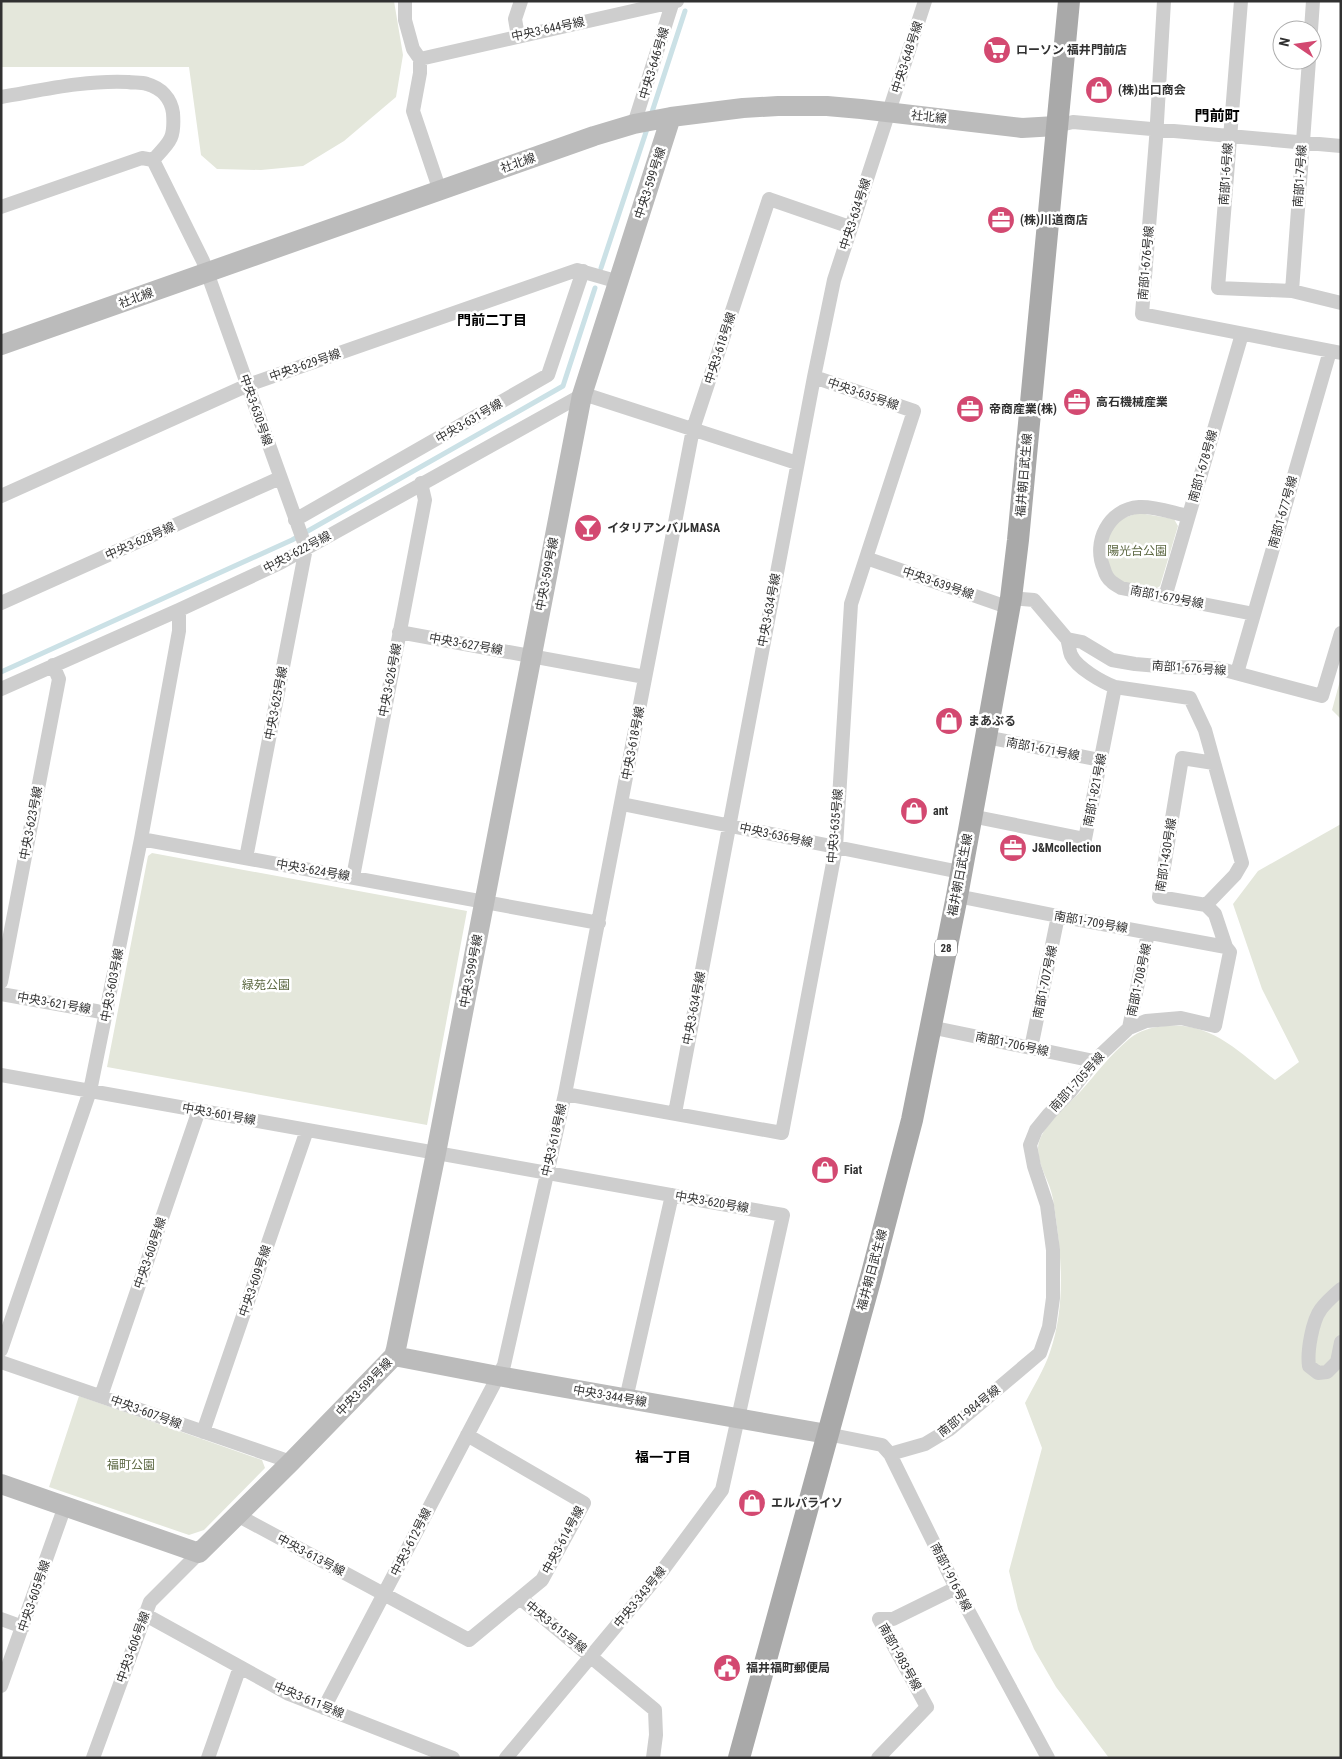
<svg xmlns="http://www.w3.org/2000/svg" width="1342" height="1759" viewBox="0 0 1342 1759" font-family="'Roboto Condensed','Noto Sans JP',sans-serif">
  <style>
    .green { fill: #e4e7db }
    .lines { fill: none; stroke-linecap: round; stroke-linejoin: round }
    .stream { stroke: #cbe1e6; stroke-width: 5 }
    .street { stroke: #cecece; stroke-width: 14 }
    .secondary { stroke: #bbb; stroke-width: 20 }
    .primary { stroke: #a9a9a9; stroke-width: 22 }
    .labels { text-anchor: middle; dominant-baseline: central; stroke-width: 5; stroke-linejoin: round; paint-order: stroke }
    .shield { fill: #fff; stroke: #6f6f6f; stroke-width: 1 }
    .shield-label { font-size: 11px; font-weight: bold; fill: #313131 }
    .street-label { font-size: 12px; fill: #313131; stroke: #fff }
    .poi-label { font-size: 12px; font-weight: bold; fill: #313131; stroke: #fff; text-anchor: start }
    .park-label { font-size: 12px; fill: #5d6943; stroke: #fff }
    .neighbourhood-label { font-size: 14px; font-weight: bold; fill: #000; stroke: #fff }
    .quarter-label { font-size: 15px; font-weight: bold; fill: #000; stroke: #fff }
  </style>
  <rect width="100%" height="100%" fill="#fff"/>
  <!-- green -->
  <path class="green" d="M 1,1 L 394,1 L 403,55 L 396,97 L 344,141 L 303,166 L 261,170 L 217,169 L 201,155 L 189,67 L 1,67 Z
    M 1139,513 L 1174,519 L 1178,526 L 1160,586 L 1154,590 C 1144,587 1132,587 1123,582 C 1102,572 1101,537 1118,522 C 1124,517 1132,515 1139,513 Z
    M 1341,677 L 1341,719 L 1332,710 Z
    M 1341,824 L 1341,1758 L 1109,1758 L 1056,1687 L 1034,1649 L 1018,1609 L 1009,1571 L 1042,1448 L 1025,1403 C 1033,1387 1044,1370 1050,1352 C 1067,1302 1061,1250 1053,1199 C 1050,1181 1038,1167 1038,1148 C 1039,1128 1067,1106 1080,1092 C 1096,1074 1110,1055 1129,1039 C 1140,1030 1150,1028 1164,1026 C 1212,1021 1240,1053 1275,1080 L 1299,1062 L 1262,989 L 1233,904 L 1258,871 Z
    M 152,853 L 467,911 L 427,1125 L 107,1067 L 148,856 Z
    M 79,1396 L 262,1460 L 265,1468 L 204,1530 L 189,1535 L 49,1487 Z"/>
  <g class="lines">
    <!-- stream -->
    <path class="stream" d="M 651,115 L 685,11
      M 601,268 L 648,126
      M 1,672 L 292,540 L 563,386 L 595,288"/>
    <!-- street -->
    <path class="street" d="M 405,1 L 405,20 L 413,49 L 420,59 L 420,73 L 413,111 L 440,191
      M 1164,1 L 1156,139 L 1142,314 L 1341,353
      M 1241,1 L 1218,288 L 1292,291 L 1341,303
      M 1311,30 L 1313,1
      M 518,36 L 515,19 L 521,1
      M 420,59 L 677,1
      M 1,97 C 43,90 85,80 128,82 C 134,83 141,82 147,84 C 161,88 171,98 173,113 C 175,139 170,142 153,160
      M 634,124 L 673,1
      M 1056,126 L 1073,122 L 1341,146
      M 1,207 L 142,158 L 153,160 L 203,261 L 306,548 L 246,858
      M 1292,291 L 1309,60
      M 1,496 L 248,385 L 577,270 L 619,282
      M 1188,516 C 1173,513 1155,506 1139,507 C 1109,509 1092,542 1104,569 C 1105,573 1108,579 1112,582 C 1114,584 1118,586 1121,588 L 1254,614
      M 295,520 L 548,375 L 583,271
      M 866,558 L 1010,608
      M 1165,597 L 1242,334
      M 1011,598 L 1034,600 L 1067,639 L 1082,642 L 1112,660 L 1135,664 L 1170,667 L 1217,668 L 1322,696 L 1341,633
      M 1,603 L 280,478
      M 399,632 L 645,677
      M 1067,639 C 1069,644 1069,650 1071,655 C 1077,668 1102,682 1115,687 L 1190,698 L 1205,730 L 1242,863 L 1235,875 L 1206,905
      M 1237,673 L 1330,351
      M 1,689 L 179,610 L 280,563 L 582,395 L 593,397 L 797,463
      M 986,737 L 1100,760
      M 622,804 L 960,872
      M 971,816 L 1085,839 L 1115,687
      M 141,839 L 599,923
      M 353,877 L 425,500 L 421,483
      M 957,896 L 1058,916 L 1226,947
      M 1206,905 L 1159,897 L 1182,758 L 1214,763
      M 1,982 L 59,679 L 53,665
      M 1,994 L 107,1013
      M 930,1027 L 1094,1061
      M 1129,1028 L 1148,933
      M 1031,1048 L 1058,916
      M 1,1075 L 783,1215 L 722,1490 L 662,1571 L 506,1758
      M 565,1094 L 782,1133 L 836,847 L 851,604 L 914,411 L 814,377
      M 675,1113 L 814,377 L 834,280 L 925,1
      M 1341,1289 C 1334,1295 1326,1302 1321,1309 C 1312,1321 1307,1352 1309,1366 L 1318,1373 L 1327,1372 L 1337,1362 L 1341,1342
      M 1,1350 L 90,1091 L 141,839 L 179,631 L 179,610
      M 1,1362 L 291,1462
      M 101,1396 L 199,1110
      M 626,1399 L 672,1195
      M 203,1432 L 307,1130
      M 827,1434 L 882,1445 L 890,1454 L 956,1588 L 1048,1758
      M 890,1454 L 925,1444 L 950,1429 L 1040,1353 L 1049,1327 L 1053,1298 L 1053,1250 L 1047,1205 L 1034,1166 L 1030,1145 L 1036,1130 L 1049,1114 L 1070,1092 L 1094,1061 L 1129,1028 L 1146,1021 L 1181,1018 L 1215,1026 L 1230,952 L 1226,947 L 1215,914 L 1206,905
      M 237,1515 L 469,1640 L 542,1580 L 584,1503 L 467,1435
      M 520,1598 L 655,1710 L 656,1735 L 653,1758
      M 144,1614 L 289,1694 L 453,1758
      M 1,1619 L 23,1627
      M 1,1686 L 65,1506
      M 324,1708 L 504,1365 L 565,1094 L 693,429 L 769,199 L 850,227
      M 93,1758 L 150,1602 L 199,1553
      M 208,1758 L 240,1667
      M 878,1758 L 927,1707 L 879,1619 L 893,1619 L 956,1588"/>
    <!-- secondary -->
    <path class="secondary" d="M 1,345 L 594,136 L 634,124 L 671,117 L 743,108 L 778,106 L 827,106 L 861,109 L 1022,128 L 1056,126
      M 394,1356 L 498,1376 L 827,1434
      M 1,1484 L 199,1553 L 291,1462 L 394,1356 L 396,1349 L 436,1153 L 582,395 L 671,117"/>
    <!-- primary -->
    <path class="primary" d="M 739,1758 L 871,1277 L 912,1120 L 957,896 L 986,737 L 1011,598 L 1018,540 L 1069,1"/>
  </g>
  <!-- icons -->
  <defs>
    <g id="supermarket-disc" transform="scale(1.4375)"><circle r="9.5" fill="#d34971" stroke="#fff"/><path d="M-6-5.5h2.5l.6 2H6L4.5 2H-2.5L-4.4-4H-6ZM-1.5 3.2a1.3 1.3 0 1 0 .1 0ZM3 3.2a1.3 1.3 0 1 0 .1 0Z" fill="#fff"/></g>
    <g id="shop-disc" transform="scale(1.4375)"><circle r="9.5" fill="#d34971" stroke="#fff"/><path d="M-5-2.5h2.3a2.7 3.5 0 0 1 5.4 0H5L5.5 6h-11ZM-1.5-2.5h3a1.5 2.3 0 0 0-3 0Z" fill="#fff"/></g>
    <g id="office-disc" transform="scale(1.4375)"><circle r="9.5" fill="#d34971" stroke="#fff"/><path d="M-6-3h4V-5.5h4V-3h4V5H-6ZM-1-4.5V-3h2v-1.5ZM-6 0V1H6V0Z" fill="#fff"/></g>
    <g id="bar-disc" transform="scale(1.4375)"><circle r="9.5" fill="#d34971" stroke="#fff"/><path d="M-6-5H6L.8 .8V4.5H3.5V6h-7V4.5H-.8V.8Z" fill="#fff"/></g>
    <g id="civic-disc" transform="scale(1.4375)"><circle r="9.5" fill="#d34971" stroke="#fff"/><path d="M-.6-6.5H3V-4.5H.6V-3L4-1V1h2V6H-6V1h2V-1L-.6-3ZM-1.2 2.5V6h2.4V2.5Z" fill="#fff"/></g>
  </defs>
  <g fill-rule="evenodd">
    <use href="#supermarket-disc" x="997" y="50"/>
    <use href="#shop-disc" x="1099" y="90"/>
    <use href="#office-disc" x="1001" y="220"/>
    <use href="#office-disc" x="1077" y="402"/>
    <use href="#office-disc" x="970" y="409"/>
    <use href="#bar-disc" x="588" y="528"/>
    <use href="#shop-disc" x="949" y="721"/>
    <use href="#shop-disc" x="914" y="811"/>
    <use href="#office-disc" x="1013" y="848"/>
    <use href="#shop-disc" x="825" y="1170"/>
    <use href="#shop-disc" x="752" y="1503"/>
    <use href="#civic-disc" x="727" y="1668"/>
  </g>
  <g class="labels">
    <!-- shield labels -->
    <rect class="shield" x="935" y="939.5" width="22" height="17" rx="4"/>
    <g class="shield-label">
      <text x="946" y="948">28</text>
    </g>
    <!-- street labels -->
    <g class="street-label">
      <text transform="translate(548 29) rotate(-12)">中央3-644号線</text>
      <text transform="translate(907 57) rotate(-72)">中央3-648号線</text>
      <text transform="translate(654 63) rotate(-73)">中央3-646号線</text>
      <text transform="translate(929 117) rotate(6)">社北線</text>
      <text transform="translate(518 163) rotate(-19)">社北線</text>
      <text transform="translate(1226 174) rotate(-86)">南部1-6号線</text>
      <text transform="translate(1300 176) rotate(-86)">南部1-7号線</text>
      <text transform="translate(650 183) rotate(-72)">中央3-599号線</text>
      <text transform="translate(855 214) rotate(-72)">中央3-634号線</text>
      <text transform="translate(1146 263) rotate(-85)">南部1-676号線</text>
      <text transform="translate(136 298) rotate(-20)">社北線</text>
      <text transform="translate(720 348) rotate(-72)">中央3-618号線</text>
      <text transform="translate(305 365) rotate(-19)">中央3-629号線</text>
      <text transform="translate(863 394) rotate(19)">中央3-635号線</text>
      <text transform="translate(256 410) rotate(71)">中央3-630号線</text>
      <text transform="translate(469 421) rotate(-30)">中央3-631号線</text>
      <text transform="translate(1203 466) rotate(-74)">南部1-678号線</text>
      <text transform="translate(1024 475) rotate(-85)">福井朝日武生線</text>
      <text transform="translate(1283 512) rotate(-74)">南部1-677号線</text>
      <text transform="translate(140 541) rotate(-24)">中央3-628号線</text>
      <text transform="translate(297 552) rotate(-28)">中央3-622号線</text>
      <text transform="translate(547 574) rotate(-79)">中央3-599号線</text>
      <text transform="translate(938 583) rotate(19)">中央3-639号線</text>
      <text transform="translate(1167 597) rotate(11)">南部1-679号線</text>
      <text transform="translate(769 610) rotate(-79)">中央3-634号線</text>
      <text transform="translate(466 644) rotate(10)">中央3-627号線</text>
      <text transform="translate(1189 668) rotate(4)">南部1-676号線</text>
      <text transform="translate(390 680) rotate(-79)">中央3-626号線</text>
      <text transform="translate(276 703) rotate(-79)">中央3-625号線</text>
      <text transform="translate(633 743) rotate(-79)">中央3-618号線</text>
      <text transform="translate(1043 749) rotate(11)">南部1-671号線</text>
      <text transform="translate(1095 790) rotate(-79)">南部1-821号線</text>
      <text transform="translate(31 823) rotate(-79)">中央3-623号線</text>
      <text transform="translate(835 826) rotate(-85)">中央3-635号線</text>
      <text transform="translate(776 835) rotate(12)">中央3-636号線</text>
      <text transform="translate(1166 855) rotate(-81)">南部1-430号線</text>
      <text transform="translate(313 870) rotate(10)">中央3-624号線</text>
      <text transform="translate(960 875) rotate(-79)">福井朝日武生線</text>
      <text transform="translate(1091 922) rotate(10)">南部1-709号線</text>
      <text transform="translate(471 971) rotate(-79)">中央3-599号線</text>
      <text transform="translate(1139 980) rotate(-78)">南部1-708号線</text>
      <text transform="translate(1045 982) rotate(-78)">南部1-707号線</text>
      <text transform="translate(112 985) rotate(-79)">中央3-603号線</text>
      <text transform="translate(54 1003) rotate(10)">中央3-621号線</text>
      <text transform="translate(694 1008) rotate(-79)">中央3-634号線</text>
      <text transform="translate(1012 1044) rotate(12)">南部1-706号線</text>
      <text transform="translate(1077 1082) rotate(-48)">南部1-705号線</text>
      <text transform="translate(219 1114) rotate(10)">中央3-601号線</text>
      <text transform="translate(554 1140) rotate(-77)">中央3-618号線</text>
      <text transform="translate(712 1202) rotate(10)">中央3-620号線</text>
      <text transform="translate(150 1253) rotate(-71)">中央3-608号線</text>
      <text transform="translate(872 1270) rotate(-75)">福井朝日武生線</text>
      <text transform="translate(255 1281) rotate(-71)">中央3-609号線</text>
      <text transform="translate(364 1387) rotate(-46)">中央3-599号線</text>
      <text transform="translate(610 1396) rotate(10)">中央3-344号線</text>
      <text transform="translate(969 1411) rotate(-38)">南部1-984号線</text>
      <text transform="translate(146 1412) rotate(20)">中央3-607号線</text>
      <text transform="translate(563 1540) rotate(-62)">中央3-614号線</text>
      <text transform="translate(411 1542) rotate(-63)">中央3-612号線</text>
      <text transform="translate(311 1555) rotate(28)">中央3-613号線</text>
      <text transform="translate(951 1577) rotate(63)">南部1-916号線</text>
      <text transform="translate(34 1596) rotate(-71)">中央3-605号線</text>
      <text transform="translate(640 1597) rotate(-51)">中央3-343号線</text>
      <text transform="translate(556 1627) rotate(39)">中央3-615号線</text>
      <text transform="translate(133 1647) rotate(-70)">中央3-606号線</text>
      <text transform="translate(900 1657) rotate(61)">南部1-983号線</text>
      <text transform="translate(309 1700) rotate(23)">中央3-611号線</text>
    </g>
    <!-- poi labels -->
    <g class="poi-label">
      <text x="1016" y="50">ローソン 福井門前店</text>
      <text x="1118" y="90">(株)出口商会</text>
      <text x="1020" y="220">(株)川道商店</text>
      <text x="1096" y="402">高石機械産業</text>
      <text x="989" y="409">帝商産業(株)</text>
      <text x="607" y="528">イタリアンバルMASA</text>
      <text x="968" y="721">まあぶる</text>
      <text x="933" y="811">ant</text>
      <text x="1032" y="848">J&amp;Mcollection</text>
      <text x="844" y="1170">Fiat</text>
      <text x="771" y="1503">エルパライソ</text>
      <text x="746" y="1668">福井福町郵便局</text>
    </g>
    <!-- park labels -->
    <g class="park-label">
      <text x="1137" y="551">陽光台公園</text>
      <text x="266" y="985">緑苑公園</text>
      <text x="131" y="1465">福町公園</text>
    </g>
    <!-- neighbourhood labels -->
    <g class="neighbourhood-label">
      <text x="492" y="320">門前二丁目</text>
      <text x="663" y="1457">福一丁目</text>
    </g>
    <!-- quarter labels -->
    <g class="quarter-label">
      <text x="1217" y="116">門前町</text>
    </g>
  </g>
  <!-- border -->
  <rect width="1342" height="1759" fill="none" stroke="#313131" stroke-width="5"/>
  <!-- north arrow -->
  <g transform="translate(1297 45) rotate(283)"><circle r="24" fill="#ffffff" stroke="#adadad"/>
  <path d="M0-4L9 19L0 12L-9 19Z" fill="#d34971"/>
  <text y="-8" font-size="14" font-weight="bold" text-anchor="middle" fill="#313131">N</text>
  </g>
</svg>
